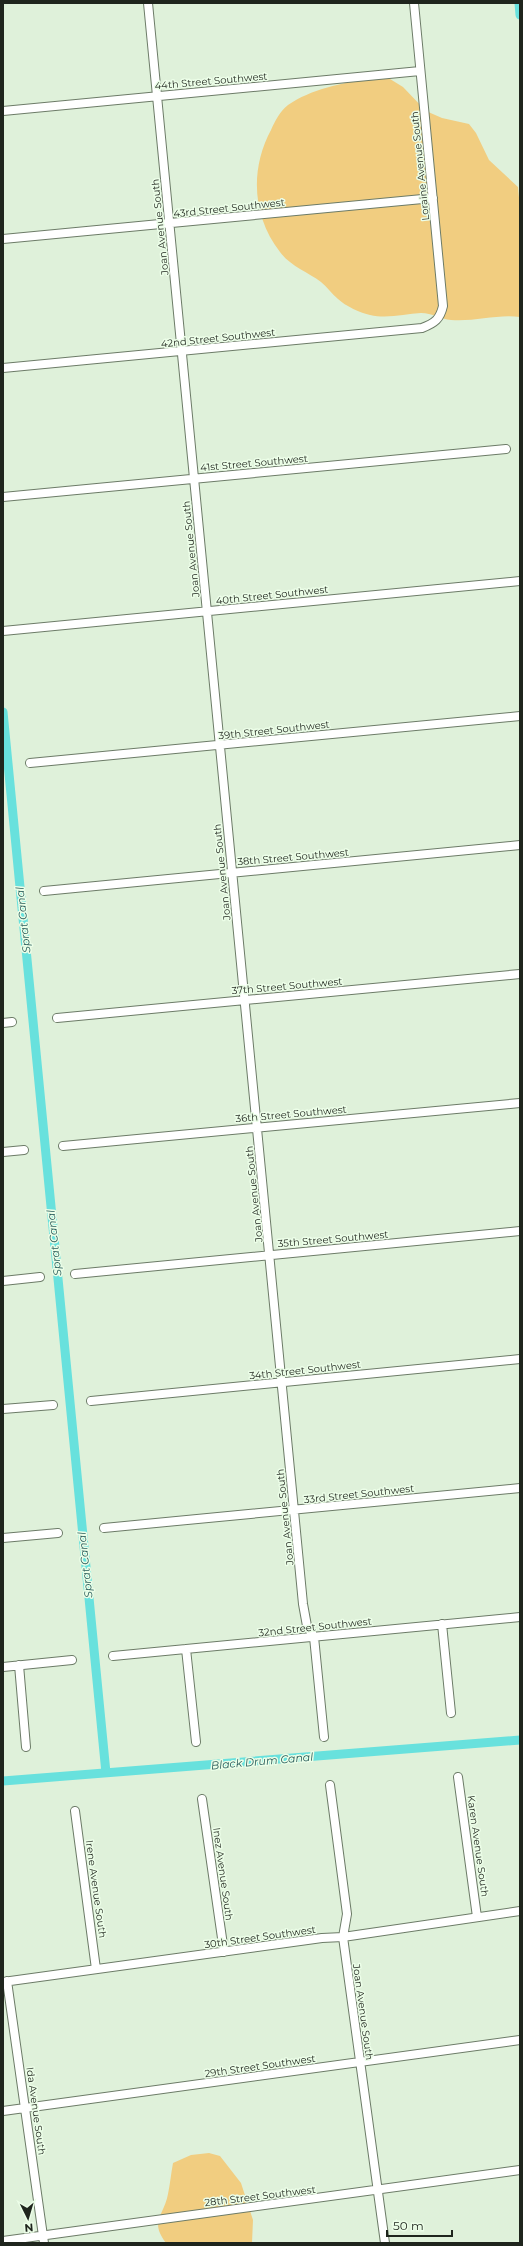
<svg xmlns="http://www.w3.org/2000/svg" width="523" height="2246" viewBox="0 0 523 2246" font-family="Montserrat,sans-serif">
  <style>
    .green { fill: #f1cd80 }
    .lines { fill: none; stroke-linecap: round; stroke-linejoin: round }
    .canal { stroke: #68e1dd; stroke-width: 9 }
    .street-casing { stroke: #6c7b67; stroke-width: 10 }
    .street { stroke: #fff; stroke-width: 8 }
    .labels { text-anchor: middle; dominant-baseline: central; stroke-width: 3; stroke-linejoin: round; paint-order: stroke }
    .street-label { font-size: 10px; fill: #1f251d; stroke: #ecfee8 }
    .water-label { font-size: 11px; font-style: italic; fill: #265a58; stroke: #ecfee8 }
  </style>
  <rect width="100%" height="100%" fill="#dff1da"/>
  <!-- green -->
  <path class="green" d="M 368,78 L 390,79 L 403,87 L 426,111 L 442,118 L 469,124 L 476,133 L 489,160 L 518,187 L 520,208 L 520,317 C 497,314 474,322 451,320 C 441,319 432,313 421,313 C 405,314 387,319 370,315 C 361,313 345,306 338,299 C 332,294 327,287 321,282 C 308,272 290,266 280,252 C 252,216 250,169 271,130 C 275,121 280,111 288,105 C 311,89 341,84 368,78 Z
    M 209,2153 L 220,2156 L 241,2183 L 253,2220 L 252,2243 L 166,2243 C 149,2221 164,2216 168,2194 C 170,2184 171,2174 173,2163 L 191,2155 Z"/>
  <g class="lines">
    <!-- canal -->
    <path class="canal" d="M 519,3 L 520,15
      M 3,712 L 106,1773
      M 3,1781 L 520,1740"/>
    <!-- street casing -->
    <g class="street-casing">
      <path id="street" d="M 148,3 L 303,1604 L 307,1626 L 314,1637 L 324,1737
        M 3,111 L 420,71
        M 3,239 L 433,198
        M 3,368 L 422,328 C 435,323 440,319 443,306 L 414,3
        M 3,497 L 506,449
        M 3,631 L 520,581
        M 30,763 L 520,716
        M 44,891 L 520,845
        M 57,1018 L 520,974
        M 3,1023 L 12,1022
        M 63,1146 L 520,1103
        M 3,1152 L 24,1150
        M 75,1274 L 520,1231
        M 3,1281 L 40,1277
        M 91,1401 L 520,1359
        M 3,1409 L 53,1405
        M 104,1528 L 520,1488
        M 3,1538 L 58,1533
        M 442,1624 L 451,1713
        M 186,1649 L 196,1742
        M 113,1656 L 520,1617
        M 19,1665 L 26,1747
        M 3,1667 L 72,1660
        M 458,1777 L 477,1917
        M 330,1785 L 347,1914 L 343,1937 L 385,2243
        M 202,1799 L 224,1952
        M 75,1811 L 96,1969
        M 7,1981 L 44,2243
        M 3,1982 L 322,1938 L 343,1937 L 520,1911
        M 3,2111 L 520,2040
        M 3,2241 L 520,2170"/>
    </g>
    <!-- street -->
    <use href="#street" class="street"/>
  </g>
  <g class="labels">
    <!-- street labels -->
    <g class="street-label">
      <text transform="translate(211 81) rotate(-5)">44th Street Southwest</text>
      <text transform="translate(420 166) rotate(-96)">Loraine Avenue South</text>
      <text transform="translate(229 208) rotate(-6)">43rd Street Southwest</text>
      <text transform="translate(160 227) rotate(-96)">Joan Avenue South</text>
      <text transform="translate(218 338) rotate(-6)">42nd Street Southwest</text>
      <text transform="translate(254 463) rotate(-5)">41st Street Southwest</text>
      <text transform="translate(191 549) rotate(-96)">Joan Avenue South</text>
      <text transform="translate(272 595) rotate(-6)">40th Street Southwest</text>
      <text transform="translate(274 730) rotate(-6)">39th Street Southwest</text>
      <text transform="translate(293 857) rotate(-5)">38th Street Southwest</text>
      <text transform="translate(222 872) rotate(-96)">Joan Avenue South</text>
      <text transform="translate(287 986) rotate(-5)">37th Street Southwest</text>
      <text transform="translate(291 1114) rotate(-5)">36th Street Southwest</text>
      <text transform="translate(254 1194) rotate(-96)">Joan Avenue South</text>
      <text transform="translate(333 1239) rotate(-5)">35th Street Southwest</text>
      <text transform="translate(305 1370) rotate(-6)">34th Street Southwest</text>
      <text transform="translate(359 1494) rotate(-6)">33rd Street Southwest</text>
      <text transform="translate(285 1517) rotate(-96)">Joan Avenue South</text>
      <text transform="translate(315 1627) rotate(-6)">32nd Street Southwest</text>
      <text transform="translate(478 1846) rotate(82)">Karen Avenue South</text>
      <text transform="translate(223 1874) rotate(82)">Inez Avenue South</text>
      <text transform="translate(96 1889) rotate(82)">Irene Avenue South</text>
      <text transform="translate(260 1937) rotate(-8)">30th Street Southwest</text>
      <text transform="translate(363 2012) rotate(82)">Joan Avenue South</text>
      <text transform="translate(260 2066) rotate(-8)">29th Street Southwest</text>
      <text transform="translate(36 2111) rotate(82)">Ida Avenue South</text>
      <text transform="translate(260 2196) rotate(-7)">28th Street Southwest</text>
    </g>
    <!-- water labels -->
    <g class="water-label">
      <text transform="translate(23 920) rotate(-96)">Sprat Canal</text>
      <text transform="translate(54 1243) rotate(-96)">Sprat Canal</text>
      <text transform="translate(85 1565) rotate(-96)">Sprat Canal</text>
      <text transform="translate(262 1761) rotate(-5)">Black Drum Canal</text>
    </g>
  </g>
  <!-- border -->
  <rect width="523" height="2246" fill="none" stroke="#1f251d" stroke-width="8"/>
  <!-- north arrow -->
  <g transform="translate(28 2218) rotate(175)" stroke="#ecfee8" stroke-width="3" paint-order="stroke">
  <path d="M0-3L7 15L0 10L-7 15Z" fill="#1f251d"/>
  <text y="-6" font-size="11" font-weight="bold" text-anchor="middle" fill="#1f251d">N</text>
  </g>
  <!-- scale -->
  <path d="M387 2230v6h65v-6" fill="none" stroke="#1f251d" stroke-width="2"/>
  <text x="393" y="2230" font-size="12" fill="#1f251d" stroke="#ecfee8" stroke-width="3" paint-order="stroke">50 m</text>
</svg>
